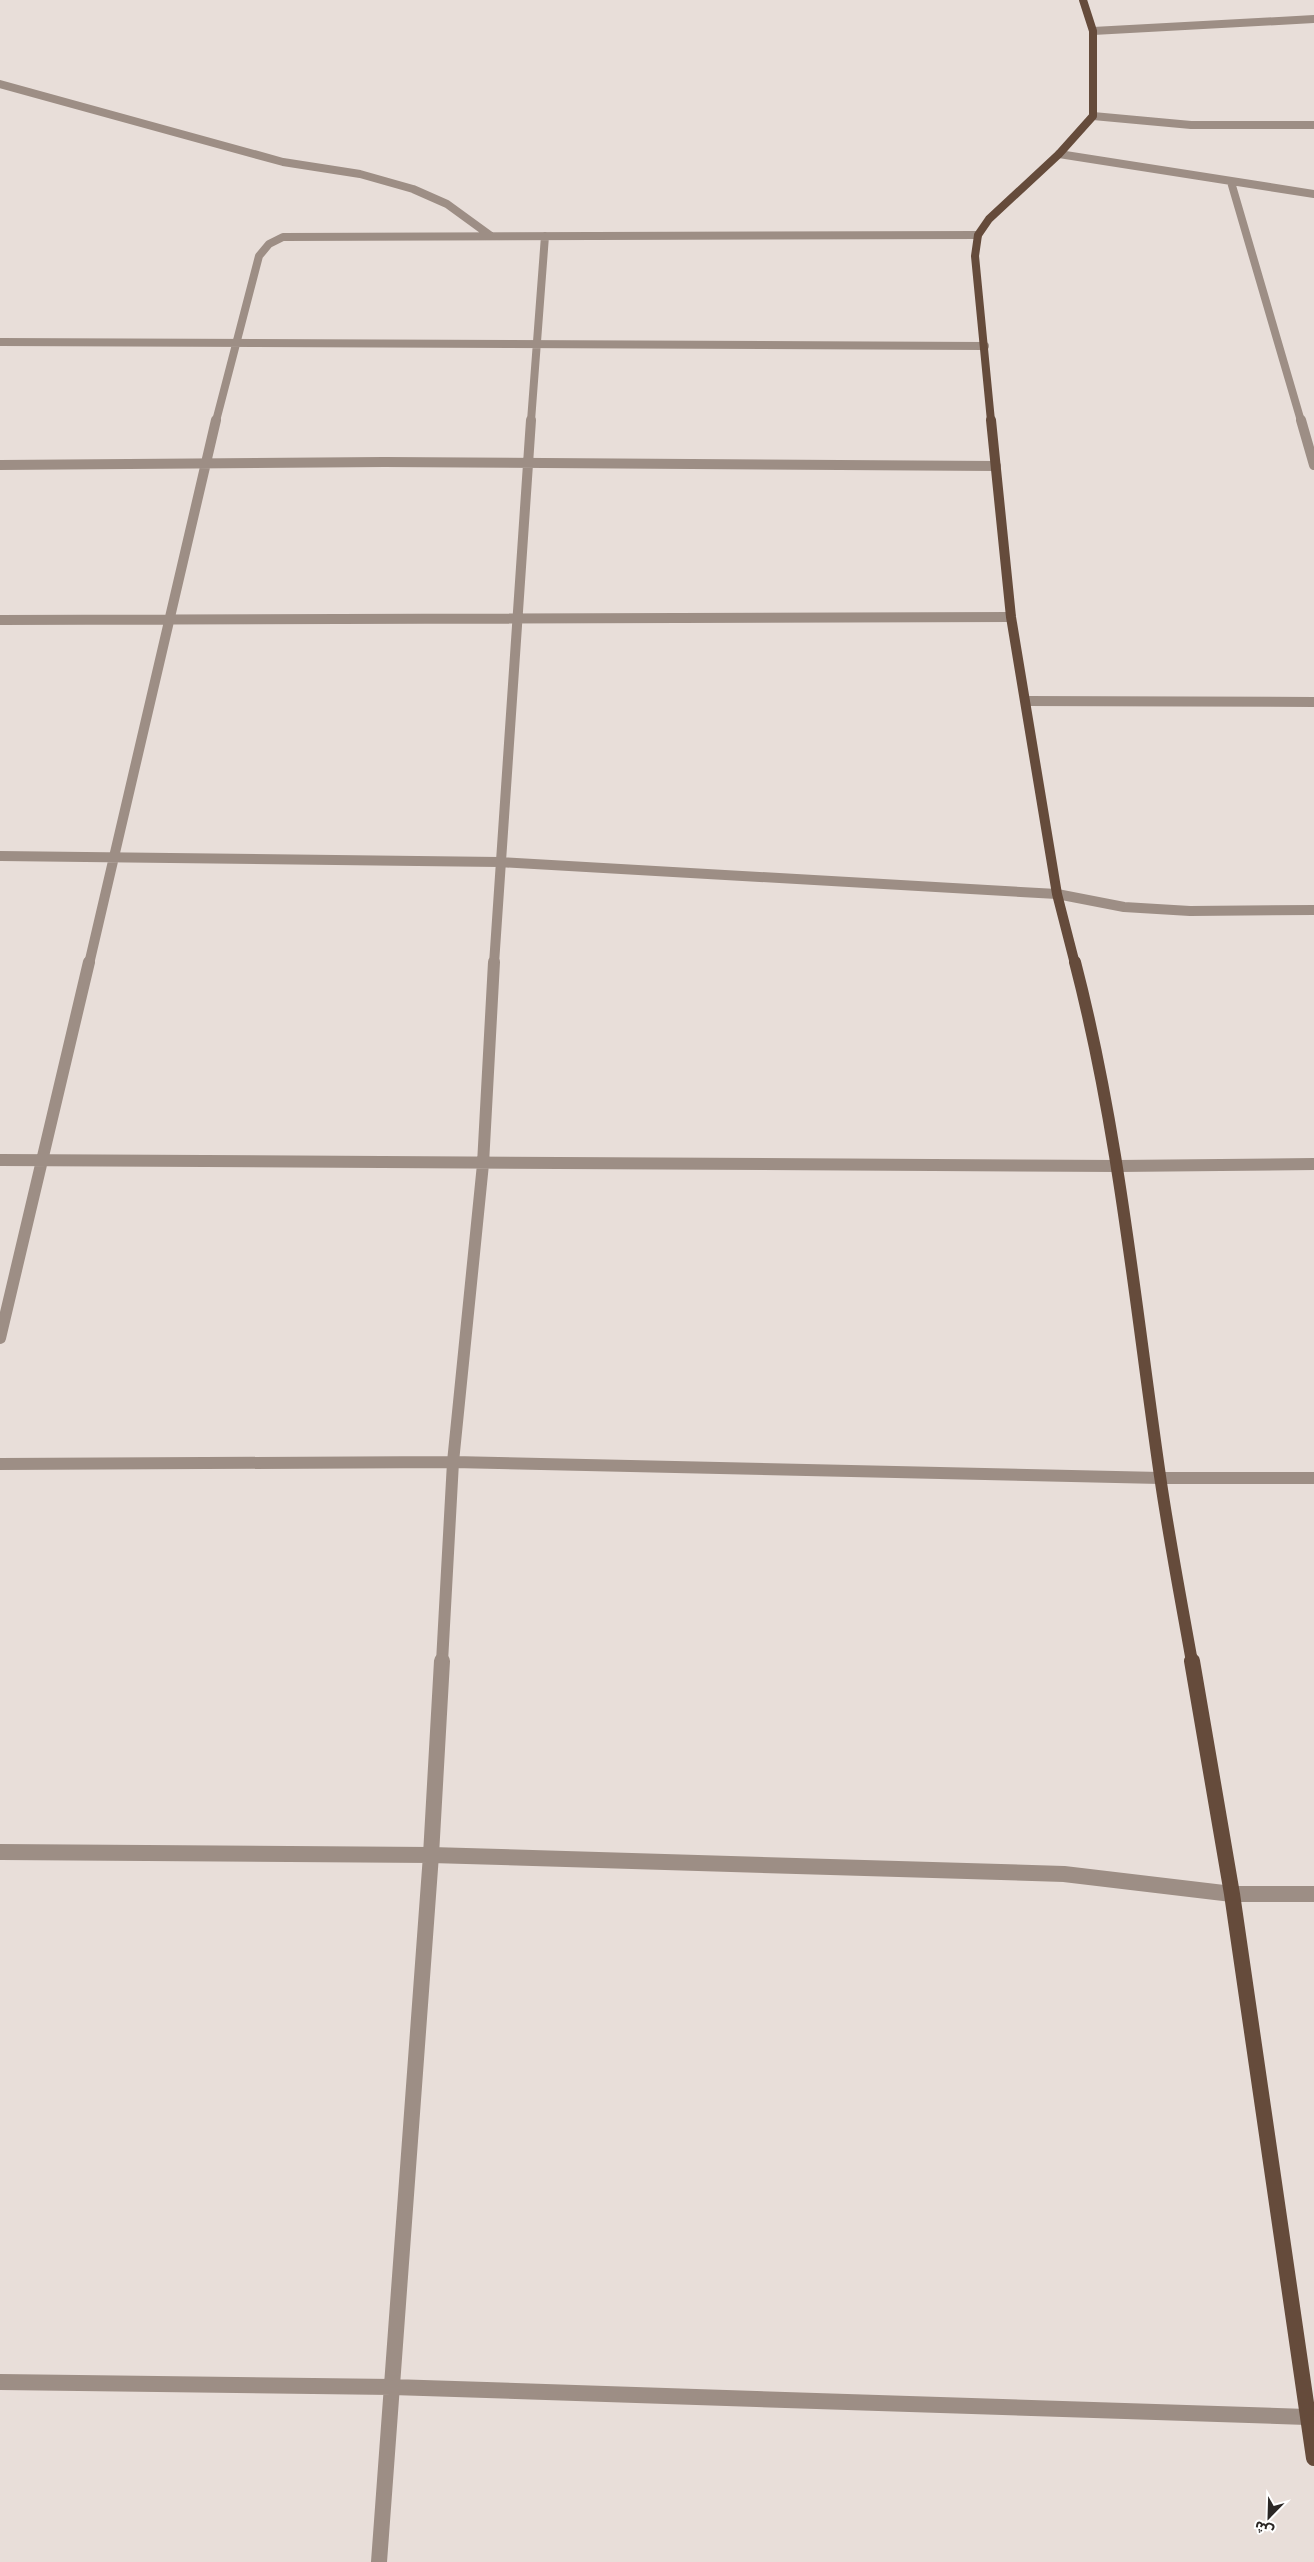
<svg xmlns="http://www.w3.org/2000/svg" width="1314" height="2562" viewBox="0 0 1314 2562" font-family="Spectral,'Noto Sans Arabic',serif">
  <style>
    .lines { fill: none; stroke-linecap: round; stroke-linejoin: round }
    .minor-far3 { stroke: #9d8e85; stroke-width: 8 }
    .minor-far2 { stroke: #9d8e85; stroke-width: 10 }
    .minor-far1 { stroke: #9d8e85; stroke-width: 12 }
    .minor { stroke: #9d8e85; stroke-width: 16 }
    .major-far3 { stroke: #654b3b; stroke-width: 8 }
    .major-far2 { stroke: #654b3b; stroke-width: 10 }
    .major-far1 { stroke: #654b3b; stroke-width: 12 }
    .major { stroke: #654b3b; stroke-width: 16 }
  </style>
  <rect width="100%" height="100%" fill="#e8ded9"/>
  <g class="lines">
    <!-- minor-far3 -->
    <path class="minor-far3" d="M 1093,31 L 1314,19
      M 0,84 L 283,162 L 360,174 L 413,189 L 447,204 L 491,236
      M 1093,116 L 1191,125 L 1314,125
      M 1059,154 L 1314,194
      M 1231,182 L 1301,421
      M 0,342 L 985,346
      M 216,421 L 259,256 L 269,244 L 283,237 L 978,235
      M 531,421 L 545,236"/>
    <!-- minor-far2 -->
    <path class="minor-far2" d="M 1301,420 L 1314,465
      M 0,465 L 384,462 L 996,466
      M 0,620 L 1011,617
      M 1026,701 L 1314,702
      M 0,856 L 499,862 L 1057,894 L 1124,907 L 1190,911 L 1314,910
      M 89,964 L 216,420
      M 494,964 L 531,420"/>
    <!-- minor-far1 -->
    <path class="minor-far1" d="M 0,1160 L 1118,1166 L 1314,1164
      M 0,1338 L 89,962
      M 0,1464 L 453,1462 L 1160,1478 L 1314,1478
      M 442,1662 L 453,1462 L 483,1164 L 494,962"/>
    <!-- minor -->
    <path class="minor" d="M 0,1852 L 431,1855 L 1064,1874 L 1232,1894 L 1314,1894
      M 0,2382 L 392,2387 L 1307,2417
      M 379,2562 L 431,1855 L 442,1661"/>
    <!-- major-far3 -->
    <path class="major-far3" d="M 991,421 L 975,256 L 978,235 L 989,219 L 1059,154 L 1093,116 L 1093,31 L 1083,0"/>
    <!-- major-far2 -->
    <path class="major-far2" d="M 991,420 L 1011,617 L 1057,894 L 1075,964"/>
    <!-- major-far1 -->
    <path class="major-far1" d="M 1075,962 C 1119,1131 1135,1304 1160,1476 C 1169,1538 1181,1600 1192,1662"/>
    <!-- major -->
    <path class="major" d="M 1192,1661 L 1232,1894 L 1314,2458"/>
  </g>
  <!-- north arrow -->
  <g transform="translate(1269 2517) rotate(203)" stroke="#ffffff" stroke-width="4" paint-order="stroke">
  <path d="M0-4L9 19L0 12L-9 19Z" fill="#2b2725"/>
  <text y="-8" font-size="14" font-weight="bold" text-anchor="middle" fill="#2b2725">ش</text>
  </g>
</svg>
